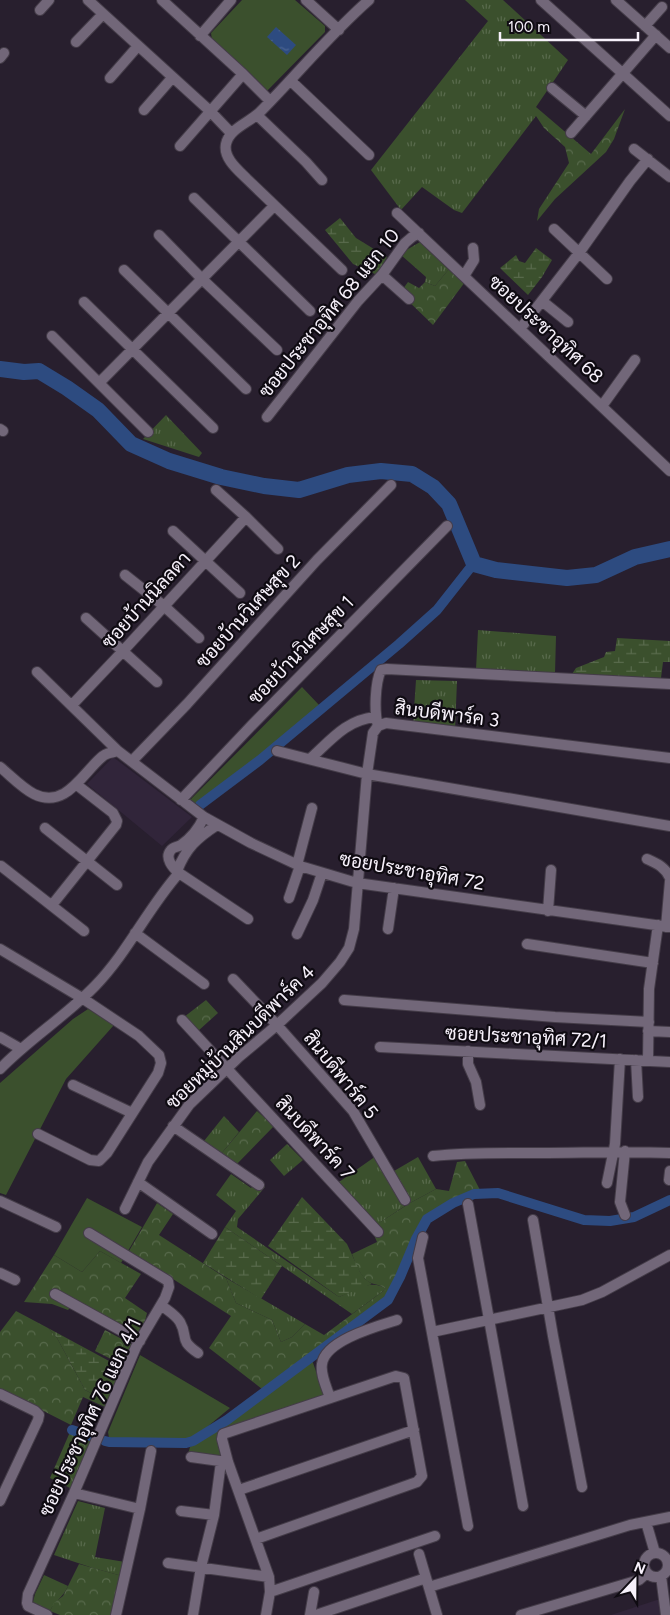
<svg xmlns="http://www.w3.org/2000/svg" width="670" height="1615" viewBox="0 0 670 1615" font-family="Figtree,Sarabun,sans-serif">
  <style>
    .built { fill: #31253a }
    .grass { fill: url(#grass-tufts) }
    .forest { fill: url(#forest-crowns) }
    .wetland { fill: url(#wetland-marsh) }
    .green { fill: #3b502d }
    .water { fill: url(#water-ripples) }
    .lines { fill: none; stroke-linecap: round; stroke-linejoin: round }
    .canal { stroke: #2d4b80; stroke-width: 10 }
    .river { stroke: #2d4b80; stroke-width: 16 }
    .street-casing { stroke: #443c48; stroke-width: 12 }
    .street { stroke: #726779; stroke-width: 10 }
    .labels { text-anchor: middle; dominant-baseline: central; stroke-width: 4.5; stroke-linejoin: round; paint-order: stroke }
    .street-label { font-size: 19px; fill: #f7f1fb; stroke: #0f0b12 }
  </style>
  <defs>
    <pattern id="grass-tufts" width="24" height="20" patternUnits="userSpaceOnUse" patternTransform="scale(1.25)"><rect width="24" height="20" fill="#3b502d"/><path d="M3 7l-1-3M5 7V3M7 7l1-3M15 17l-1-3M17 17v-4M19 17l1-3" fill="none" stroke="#586a4c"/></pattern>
    <pattern id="forest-crowns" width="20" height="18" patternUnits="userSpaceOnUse" patternTransform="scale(1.25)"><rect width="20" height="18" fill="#3b502d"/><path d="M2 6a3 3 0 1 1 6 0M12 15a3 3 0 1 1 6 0" fill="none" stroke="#586a4c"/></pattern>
    <pattern id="wetland-marsh" width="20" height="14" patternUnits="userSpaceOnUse" patternTransform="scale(1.25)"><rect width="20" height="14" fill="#3b502d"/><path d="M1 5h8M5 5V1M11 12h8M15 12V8" fill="none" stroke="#586a4c"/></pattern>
    <pattern id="water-ripples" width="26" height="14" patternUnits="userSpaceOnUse" patternTransform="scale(1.25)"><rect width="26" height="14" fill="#2d4b80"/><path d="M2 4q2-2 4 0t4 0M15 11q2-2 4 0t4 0" fill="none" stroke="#4c6593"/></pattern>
  </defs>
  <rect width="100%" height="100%" fill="#281f2e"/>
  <!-- built -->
  <path class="built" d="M 113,757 L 192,817 L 162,846 L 87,784 Z
    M 660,1599 L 662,1615 L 611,1615 Z"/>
  <!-- grass -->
  <path class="grass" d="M 465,0 L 503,0 L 568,60 L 536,107 L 536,116 L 462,213 L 454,210 L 422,187 L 401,210 L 371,170 L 488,21 Z
    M 420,242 L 449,269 L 435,286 L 425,282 L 426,277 L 401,255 L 403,252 Z
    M 166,415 L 202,453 L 199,457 L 143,439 Z
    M 478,630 L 556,636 L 555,673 L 476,670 Z
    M 416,680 L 457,681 L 455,730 L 413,724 Z
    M 224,1116 L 239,1132 L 221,1154 L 204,1141 Z
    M 287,1144 L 303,1160 L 284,1176 L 270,1160 Z
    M 376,1156 L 405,1206 L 376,1225 L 339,1182 Z
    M 418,1157 L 436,1189 L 410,1203 L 394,1171 Z
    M 231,1174 L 251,1188 L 257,1180 L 265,1187 L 238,1219 L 237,1227 L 339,1297 C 354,1291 372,1278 386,1289 L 352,1314 L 225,1227 L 236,1211 L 216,1195 Z
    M 226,1278 L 305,1324 L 292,1337 L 281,1342 L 272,1320 L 236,1303 Z
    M 78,1501 L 105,1508 L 95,1557 L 125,1562 L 122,1576 L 93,1568 L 54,1555 Z
    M 44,1575 L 68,1586 C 63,1598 55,1600 50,1611 L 33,1602 L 35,1594 Z"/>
  <!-- forest -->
  <path class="forest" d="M 536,107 L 591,154 L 625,109 L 614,139 L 606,152 L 555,199 L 537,221 L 539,209 L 569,163 L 565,147 L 544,128 L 536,116 Z
    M 449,269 L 465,282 L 433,325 L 400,293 L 408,282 L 419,288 L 425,282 L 435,286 Z
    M 206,1000 L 218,1013 L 198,1031 L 184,1017 Z
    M 257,1111 L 274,1126 L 236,1165 L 221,1154 Z
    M 465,1161 L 480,1190 L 463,1195 L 443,1205 L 426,1218 L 414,1238 L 396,1282 L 387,1297 L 311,1356 L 262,1389 L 209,1348 L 231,1316 L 129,1251 L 157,1203 L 173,1214 L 159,1235 L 226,1278 L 236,1303 L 272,1320 L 281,1342 L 292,1337 L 305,1324 L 324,1335 L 386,1289 C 381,1285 377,1285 371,1283 C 360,1278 356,1264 352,1254 L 377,1242 L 371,1228 L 410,1203 L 436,1189 L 449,1191 L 457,1162 Z
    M 100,1251 L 141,1274 L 125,1298 L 147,1313 L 145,1321 L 136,1335 L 77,1300 L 68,1310 L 52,1304 L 24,1302 L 54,1255 L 82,1272 Z
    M 16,1311 L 48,1328 L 57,1338 L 85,1390 L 107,1401 L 105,1407 L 83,1397 L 71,1425 L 0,1389 L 0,1332 Z
    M 105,1330 L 133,1345 L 123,1365 L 95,1351 Z
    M 70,1432 L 92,1441 L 72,1489 L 50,1478 Z
    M 79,1564 L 122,1576 L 114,1615 L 60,1615 L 50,1611 L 54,1603 L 63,1596 Z"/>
  <!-- wetland -->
  <path class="wetland" d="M 340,218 L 356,238 L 387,257 L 377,275 L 353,264 L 325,230 Z
    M 536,248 L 552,260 L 542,277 L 528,295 L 500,268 L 516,255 L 519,261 L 525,263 Z
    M 617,638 L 670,641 L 670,662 L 663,662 L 661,678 L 572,674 L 576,668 L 604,657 L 606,652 L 615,651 Z
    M 302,1197 L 347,1244 L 360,1272 L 365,1279 L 372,1284 L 339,1297 L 268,1246 Z
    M 225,1227 L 282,1266 L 261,1299 L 203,1263 Z
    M 48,1328 L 122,1368 L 107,1401 L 85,1390 L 57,1338 Z"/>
  <!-- green -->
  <path class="green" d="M 242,0 L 295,0 L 325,26 L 325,32 L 267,91 L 212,40 L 211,33 Z
    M 302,687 L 320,706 L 199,808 L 189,801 Z
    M 88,1009 L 114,1025 L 66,1079 L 6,1195 L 0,1193 L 0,1083 L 73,1019 Z
    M 87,1198 L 142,1227 L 121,1263 L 100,1251 L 82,1272 L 54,1255 Z
    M 140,1355 L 230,1408 L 195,1437 L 185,1440 L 109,1438 L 108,1432 Z
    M 312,1360 L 325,1397 L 228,1429 L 223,1457 L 188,1454 L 190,1447 L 213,1433 Z"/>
  <!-- water -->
  <path class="water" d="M 276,27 L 296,45 L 287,55 L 267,37 Z"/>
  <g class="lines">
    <!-- canal -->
    <path class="canal" d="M 200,805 L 260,760 L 399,644 L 437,610 L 474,563
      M 72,1430 L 90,1436
      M 105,1441 L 109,1442 L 186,1443 L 193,1441 L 227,1420 L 388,1300 L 400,1277 L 416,1239 L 427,1219 L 453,1203 L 474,1194 L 498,1193 L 584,1220 L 610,1221 L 634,1217 L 670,1200"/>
    <!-- river -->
    <path class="river" d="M 0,369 L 24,372 L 39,371 L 67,388 L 98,410 L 131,444 L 169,461 L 221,477 L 264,486 L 299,490 L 348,475 L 381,471 L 412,474 L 433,487 L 449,504 L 474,564 L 496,570 L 567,578 L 596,575 L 635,557 L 670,549"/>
    <!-- street casing -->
    <g class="street-casing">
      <path id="street" d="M 88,0 L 210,111 L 231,133
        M 162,0 L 243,74 L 270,101
        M 306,0 L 339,30
        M 541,0 L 670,116
        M 616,0 L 670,48
        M 40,10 L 49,0
        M 645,26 L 662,7
        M 200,36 L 231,0
        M 76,42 L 103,14
        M 0,58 L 4,53
        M 110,78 L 138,46
        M 291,81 L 369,155
        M 552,88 L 586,116
        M 144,110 L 172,78
        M 257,115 L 306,162 L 322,180
        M 571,133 L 656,35
        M 180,146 L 243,74
        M 634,149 L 670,177
        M 194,198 L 310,311
        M 397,213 L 670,471
        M 554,229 L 607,279
        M 159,235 L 202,279 L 277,350
        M 124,270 L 246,389
        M 342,270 L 247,179 C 238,170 223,158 226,144 C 229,129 248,123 259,113 C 296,76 329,35 369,0
        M 382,275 L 409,299
        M 464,276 L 474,260 L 473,248
        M 542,301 L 568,322
        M 84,302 L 213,428
        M 520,329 L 579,253 L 630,181 L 648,159
        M 52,336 L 148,432
        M 99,383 L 274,206
        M 602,406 L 635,360
        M 267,417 L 358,301 L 382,275 L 405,243 L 412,237 L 419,233
        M 0,429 L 3,431
        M 216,490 L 246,517 L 278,549
        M 173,531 L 240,593
        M 125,575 L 164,606 L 199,638
        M 86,618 L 157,682
        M 37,672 L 118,751
        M 72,705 L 123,651 L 246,517
        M 378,726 C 374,712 375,683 381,670 L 387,669 L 670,684
        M 277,751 L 367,774 L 670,826
        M 310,759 C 331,740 346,720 375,717
        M 132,761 L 187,704 L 317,560 L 391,485
        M 0,767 C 11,776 22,788 34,794 C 66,810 83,772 103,756 C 107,753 113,752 118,751 L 204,817 L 251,843 L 300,866 L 357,883 L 670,927
        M 181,800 L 253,724 L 447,526
        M 45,828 L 117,885
        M 647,859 C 658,864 665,867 670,878
        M 297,865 L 312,808
        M 1,866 L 84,931
        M 177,871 C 186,848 197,838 217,825
        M 179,873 C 173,868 164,858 171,850 C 173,847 178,847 181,845 C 191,838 199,828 204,817
        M 289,898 L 300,866
        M 52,905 L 116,825 L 117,821 L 113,813 L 77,785
        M 548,911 L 551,870
        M 666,927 L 670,881
        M 388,929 L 394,888
        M 135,933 L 204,984
        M 297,934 L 313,900 L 322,873
        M 527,944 L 653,963
        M 0,949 L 82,998 L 139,1036 L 159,1055 L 161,1063 L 158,1073 L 107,1153 L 99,1161 L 90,1160 L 38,1134
        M 233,979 L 277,1025 L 353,1111 L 405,1200
        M 344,1000 L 555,1017 L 649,1022
        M 182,1020 L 378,1232
        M 648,1031 L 670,1032
        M 0,1037 L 21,1049
        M 380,1047 L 670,1062
        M 468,1051 L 468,1064 L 476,1082 L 480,1105
        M 636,1060 L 638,1097
        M 648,1061 L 649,989 L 658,925
        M 0,1069 C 29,1039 66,1016 95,986 C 128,952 148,908 179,873 L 248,919
        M 73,1085 L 132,1113
        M 173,1126 L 259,1185
        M 433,1156 C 468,1152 504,1153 540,1153 C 583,1153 627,1151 670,1153
        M 669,1180 L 670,1171
        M 138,1182 L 212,1234
        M 607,1183 L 615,1144 L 620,1059
        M 0,1201 L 56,1227
        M 468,1204 L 523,1506
        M 125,1209 L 148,1162 L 189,1105 L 239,1057 L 277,1025 L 322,983 L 340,962 L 349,948 L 354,929 L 367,774 L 373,733 L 378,726 L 386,723 L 670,758
        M 625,1215 L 620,1202 L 625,1151
        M 533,1220 L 553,1336 L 582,1487
        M 423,1237 L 418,1258 L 468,1526
        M 0,1273 L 15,1280
        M 55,1294 L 140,1341
        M 161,1305 C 167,1310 176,1315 180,1322 C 189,1338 178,1339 198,1353
        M 432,1332 L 582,1300 L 602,1292 L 670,1255
        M 0,1394 L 35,1411 L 39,1415 L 38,1420 L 0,1501
        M 330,1398 C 327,1388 320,1374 322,1364 C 325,1340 378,1326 397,1320
        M 191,1457 L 227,1462
        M 239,1490 L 414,1430
        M 74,1493 L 140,1509
        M 181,1511 L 214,1515
        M 646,1522 L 655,1553
        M 256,1539 L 417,1482 L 422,1476 L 404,1378 L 396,1376 L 223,1434 L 222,1439 L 228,1462 L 269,1577 L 270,1592 L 266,1615
        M644 1565a12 12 0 1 1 24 0a12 12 0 1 1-24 0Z
        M 419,1554 L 437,1615
        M 168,1563 L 269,1577
        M 661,1576 L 666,1615
        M 429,1587 L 630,1525 L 670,1517
        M 270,1592 L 435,1536
        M 47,1615 L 28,1606 L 27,1603 L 28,1594 L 74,1493 L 136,1347 L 165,1298 L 169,1287 L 168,1281 L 89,1233
        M 116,1615 L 140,1509 L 151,1451
        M 193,1615 L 201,1567 L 214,1515 L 221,1462
        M 310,1615 L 314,1592
        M 316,1615 L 426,1578
        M 521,1615 L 639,1580 L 647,1573"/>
    </g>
    <!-- street -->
    <use href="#street" class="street"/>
  </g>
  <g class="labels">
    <!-- street labels -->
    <g class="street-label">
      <text transform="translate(329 313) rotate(-51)">ซอยประชาอุทิศ 68 แยก 10</text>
      <text transform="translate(546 329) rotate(43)">ซอยประชาอุทิศ 68</text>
      <text transform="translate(146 600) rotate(-48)">ซอยบ้านนิลลดา</text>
      <text transform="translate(248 611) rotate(-48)">ซอยบ้านวิเศษสุข 2</text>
      <text transform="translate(301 650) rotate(-46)">ซอยบ้านวิเศษสุข 1</text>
      <text transform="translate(447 714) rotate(7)">สินบดีพาร์ค 3</text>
      <text transform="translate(412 871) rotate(10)">ซอยประชาอุทิศ 72</text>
      <text transform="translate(240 1037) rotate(-44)">ซอยหมู่บ้านสินบดีพาร์ค 4</text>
      <text transform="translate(526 1037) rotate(3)">ซอยประชาอุทิศ 72/1</text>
      <text transform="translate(341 1075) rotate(51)">สินบดีพาร์ค 5</text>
      <text transform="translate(315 1138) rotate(47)">สินบดีพาร์ค 7</text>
      <text transform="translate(90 1417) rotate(-65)">ซอยประชาอุทิศ 76 แยก 4/1</text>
    </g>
  </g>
  <!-- north arrow -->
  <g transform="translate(635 1580) rotate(22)" stroke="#0f0b12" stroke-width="4" paint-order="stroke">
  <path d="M0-4L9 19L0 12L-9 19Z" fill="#f7f1fb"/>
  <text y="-8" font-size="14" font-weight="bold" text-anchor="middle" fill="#f7f1fb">N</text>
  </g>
  <!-- scale -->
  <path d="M500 32v8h138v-8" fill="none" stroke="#f7f1fb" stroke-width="2.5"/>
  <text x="508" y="32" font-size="15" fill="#f7f1fb" stroke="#0f0b12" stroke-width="4" paint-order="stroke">100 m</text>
</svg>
